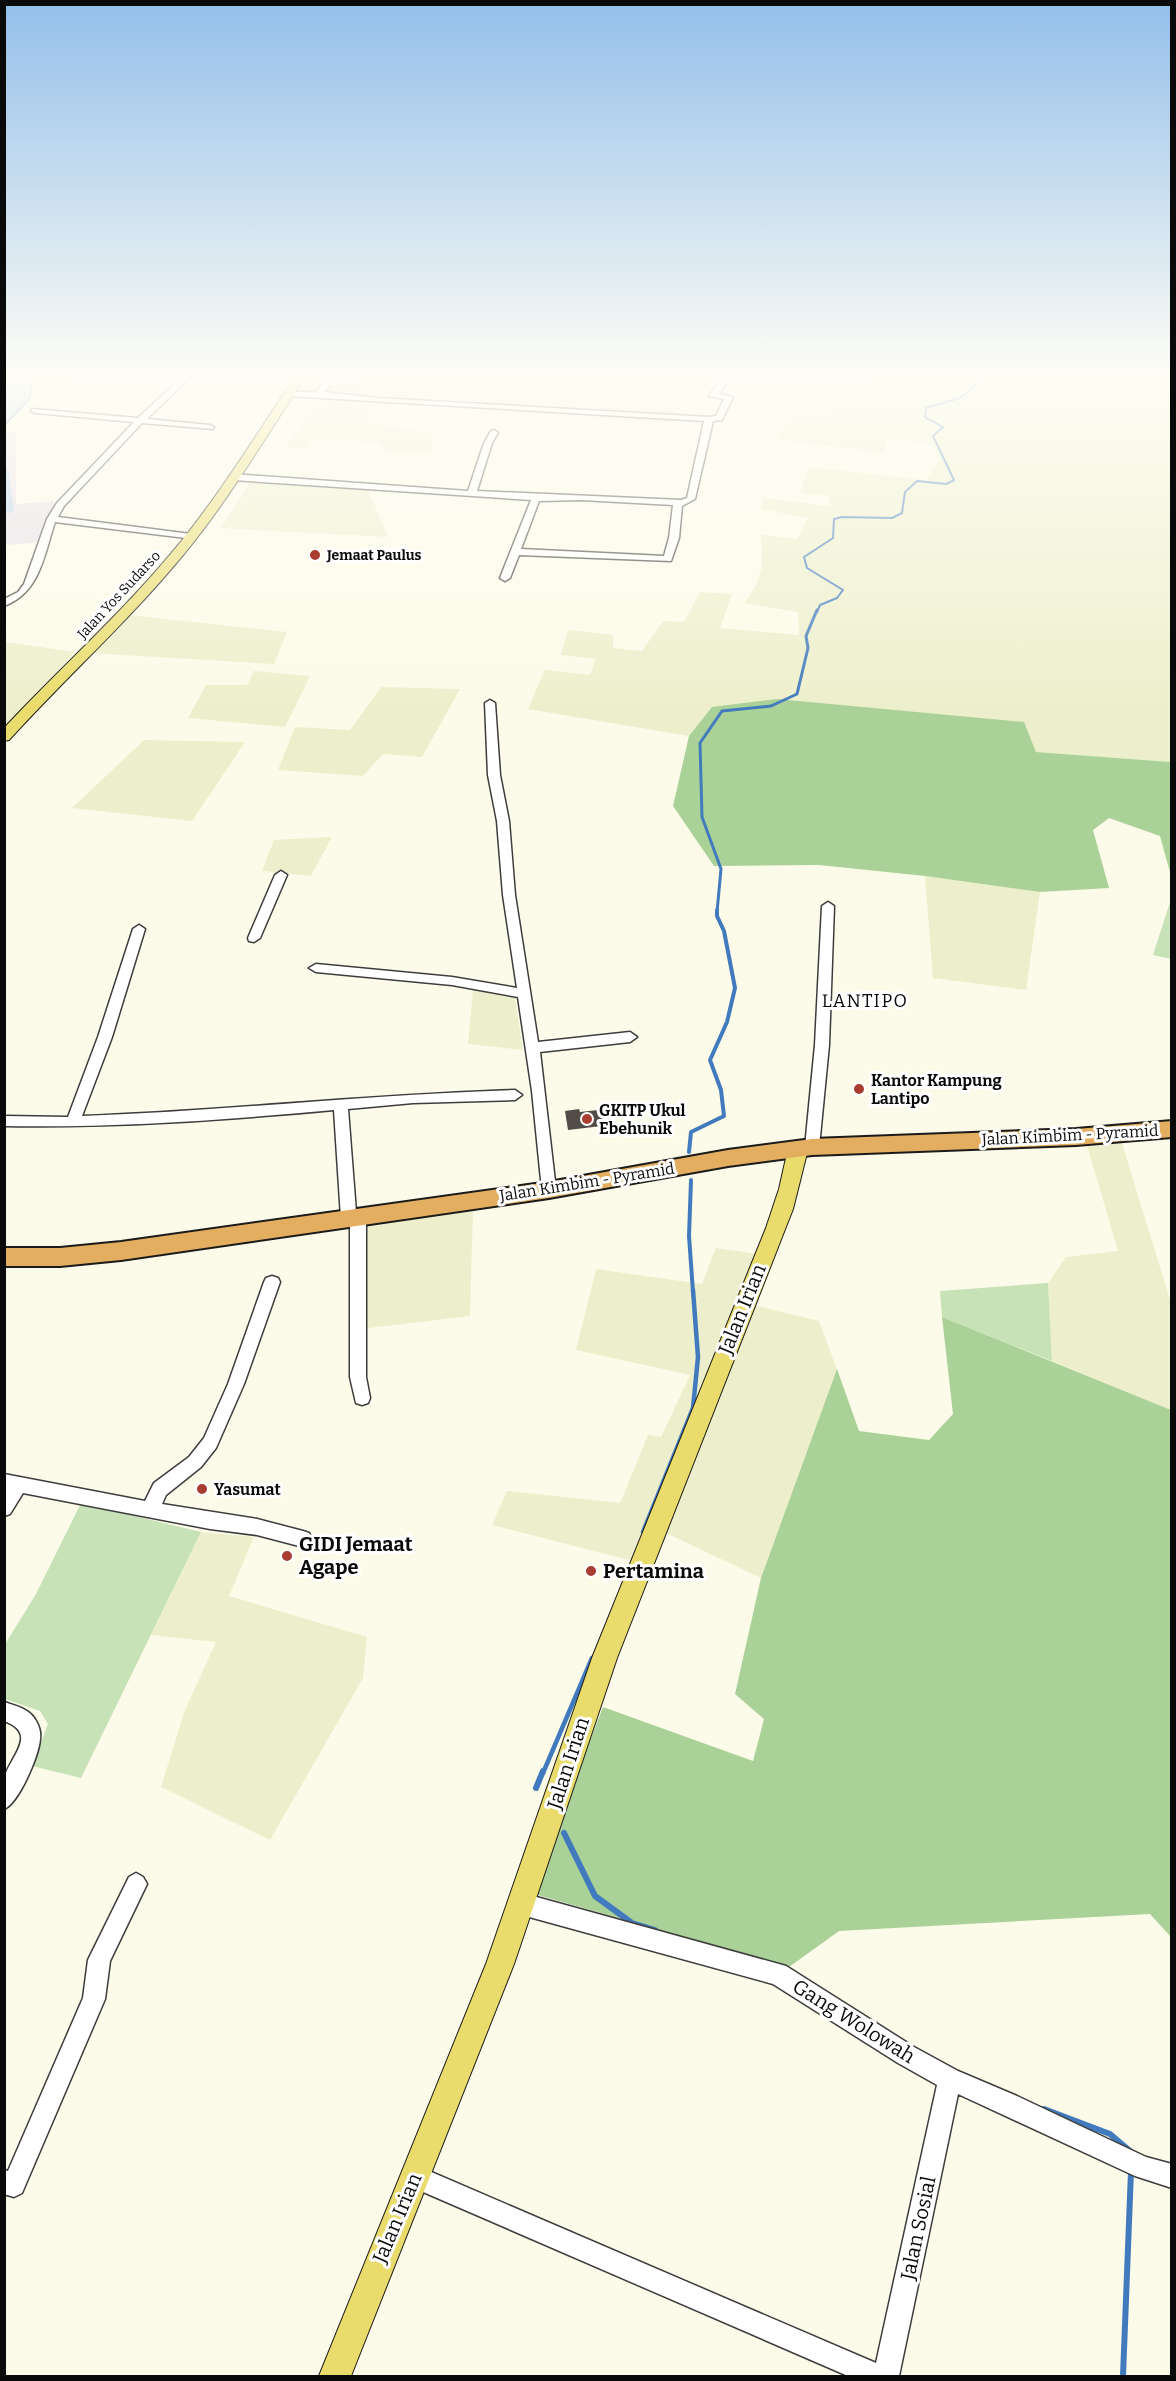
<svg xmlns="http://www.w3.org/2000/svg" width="1176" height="2381" viewBox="0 0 1176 2381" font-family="Bitter,serif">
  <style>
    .industrial { fill: #e8dee8 }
    .farmland { fill: #edefcc }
    .green { fill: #c7e2b7 }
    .forest { fill: #aad198 }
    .cemetery { fill: #cddbbe }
    .water { fill: #b3d0ee; stroke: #427bbd; stroke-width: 1.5 }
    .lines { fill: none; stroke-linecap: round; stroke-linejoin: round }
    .stream-far4 { stroke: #427bbd; stroke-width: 2 }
    .stream-far3 { stroke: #427bbd; stroke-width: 3 }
    .stream-far2 { stroke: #427bbd; stroke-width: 4 }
    .stream-far1 { stroke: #427bbd; stroke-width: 4.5 }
    .stream { stroke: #427bbd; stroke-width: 6 }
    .canal { fill: #b3d0ee; fill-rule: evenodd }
    .building { fill: #514c47 }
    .minor-casing { stroke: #3d3d3d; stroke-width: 3 }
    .major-casing { stroke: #1b1b1b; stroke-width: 2 }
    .highway-casing { stroke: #1b1b1b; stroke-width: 4 }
    .minor { fill: #fff; fill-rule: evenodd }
    .major { fill: #e9dc6c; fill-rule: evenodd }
    .highway { fill: #e3ae60; fill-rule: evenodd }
    .poi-dot { fill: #a93d32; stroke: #fff; stroke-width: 2 }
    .labels { text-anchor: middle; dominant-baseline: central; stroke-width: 6; stroke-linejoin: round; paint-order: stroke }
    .far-poi-label { font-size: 14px; font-weight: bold; fill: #0a0a0a; stroke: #fff; text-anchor: start }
    .far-street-label { font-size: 14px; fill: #0a0a0a; stroke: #fff }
    .poi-label { font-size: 16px; font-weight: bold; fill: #0a0a0a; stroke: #fff; text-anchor: start }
    .street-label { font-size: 16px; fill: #0a0a0a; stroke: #fff }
    .neighbourhood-label { font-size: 18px; letter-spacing: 1.5px; fill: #0a0a0a; stroke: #fff }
    .near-street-label { font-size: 20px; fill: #0a0a0a; stroke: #fff }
    .near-poi-label { font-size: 20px; font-weight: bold; fill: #0a0a0a; stroke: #fff; text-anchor: start }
  </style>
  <rect width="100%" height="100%" fill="#fcfbe9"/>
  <!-- industrial -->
  <path class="industrial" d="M 16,430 L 16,504 L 55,501 L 42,542 L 5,545 L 5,433 Z"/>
  <!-- farmland -->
  <path class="farmland" d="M 33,374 L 87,374 L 38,398 L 30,398 Z
    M 305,374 L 332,374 L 319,392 L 293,393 Z
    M 403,374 L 725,374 L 680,403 L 670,423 L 381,403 L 365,424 L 434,432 L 431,453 L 380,451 L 383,443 L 316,438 L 307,448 L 285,447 L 325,397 L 354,396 L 368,379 L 399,381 Z
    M 876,374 L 1171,374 L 1171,762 L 1036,752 L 712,707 L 689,736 L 528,709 L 545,670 L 590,675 L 596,659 L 561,655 L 568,630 L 613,635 L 613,648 L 642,651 L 663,621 L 684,622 L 700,592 L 732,594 L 720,628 L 799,635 L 798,612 L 745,603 L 757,584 L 762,566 L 761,535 L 797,539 L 808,518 L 761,509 L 764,498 L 829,506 L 829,496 L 800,493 L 809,467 L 926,480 L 940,458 L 930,443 L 886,439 L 884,453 L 776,439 L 794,414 L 828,419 L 830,410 L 803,407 L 816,382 L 870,385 Z
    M 250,483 L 368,490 L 388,537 L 221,528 Z
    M 129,615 L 287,632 L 274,664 L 90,653 Z
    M 5,642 L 75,652 L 5,732 Z
    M 254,671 L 310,676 L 285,727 L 188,718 L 206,685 L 247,685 Z
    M 381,687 L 460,689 L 422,757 L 383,754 L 363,776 L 278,770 L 295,727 L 350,730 Z
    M 144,740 L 245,742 L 192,821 L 72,808 Z
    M 332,837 L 311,876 L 262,871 L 274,840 Z
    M 925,876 L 1040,892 L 1026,990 L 933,978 Z
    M 473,990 L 515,998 L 523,1050 L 468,1044 Z
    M 1121,1140 L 1171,1303 L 1171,1410 L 1052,1361 L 1048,1283 L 1066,1257 L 1118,1251 L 1086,1142 Z
    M 473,1209 L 470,1316 L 360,1329 L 358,1223 Z
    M 716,1248 L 757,1254 L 737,1301 L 819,1321 L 837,1369 L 761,1578 L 649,1525 L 636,1557 L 629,1560 L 492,1525 L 507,1491 L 620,1503 L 648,1435 L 661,1437 L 690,1375 L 576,1350 L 596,1269 L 702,1284 Z
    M 201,1532 L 254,1537 L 229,1596 L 367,1637 L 363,1678 L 270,1840 L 161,1787 L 185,1710 L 216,1642 L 151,1635 Z"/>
  <!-- green -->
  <path class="green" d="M 1171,899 L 1172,959 L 1171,959 L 1153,955 Z
    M 1048,1283 L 1052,1361 L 942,1317 L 940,1291 Z
    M 81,1503 L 201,1532 L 81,1778 L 32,1766 L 48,1724 L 40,1711 L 5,1699 L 4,1646 L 36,1594 Z"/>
  <!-- forest -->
  <path class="forest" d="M 777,699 L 1024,722 L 1036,752 L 1171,762 L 1171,876 L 1160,836 L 1109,818 L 1093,830 L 1109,888 L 1040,892 L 925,876 L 819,865 L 714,866 L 673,806 L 689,736 L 712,707 Z
    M 942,1317 L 1171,1410 L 1171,1937 L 1150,1914 L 839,1931 L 789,1967 L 531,1893 L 603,1707 L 753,1761 L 764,1719 L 735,1694 L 761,1578 L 837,1369 L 859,1431 L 929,1440 L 953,1414 Z"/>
  <!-- cemetery -->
  <path class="cemetery" d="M 340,374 L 403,374 L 399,381 L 368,379 L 355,396 L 327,395 Z"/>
  <!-- water -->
  <path class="water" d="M 5,374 L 33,374 L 30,398 L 5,425 Z"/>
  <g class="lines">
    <!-- stream-far4 -->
    <path class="stream-far4" d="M 817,612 L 820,605 L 837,598 L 843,590 L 807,568 L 804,557 L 833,538 L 834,519 L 842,517 L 892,518 L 902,513 L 905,492 L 917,481 L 946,484 L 954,480 L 933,436 L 943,427 L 925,417 L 926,408 L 960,398 L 989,375 L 987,374"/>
    <!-- stream-far3 -->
    <path class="stream-far3" d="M 717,912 L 721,869 L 702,817 L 700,743 L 722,711 L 771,706 L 797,694 L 808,648 L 806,636 L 817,610"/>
    <!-- stream-far2 -->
    <path class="stream-far2" d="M 689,1152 L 691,1132 L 724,1116 L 721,1090 L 710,1060 L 727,1022 L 735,988 L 724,931 L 717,916 L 717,910
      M 691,1180 L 689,1236 L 693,1292"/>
    <!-- stream-far1 -->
    <path class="stream-far1" d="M 643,1532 L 693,1408 L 698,1357 L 693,1290
      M 543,1773 L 592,1658"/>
    <!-- stream -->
    <path class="stream" d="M 536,1788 L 543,1771
      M 564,1833 L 595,1896 L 632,1923 L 655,1930
      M 1044,2109 L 1110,2134 L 1130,2151
      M 1123,2376 L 1131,2171"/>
    <!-- canal -->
    <path class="canal" d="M 4,468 L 8,470 L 9,475 L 14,511 L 10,513 L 7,513 L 4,506 Z"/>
  </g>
  <!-- building -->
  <path class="building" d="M 579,1109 L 580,1112 L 607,1109 L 610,1125 L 568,1130 L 565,1111 Z"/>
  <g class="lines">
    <!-- minor casing -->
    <g class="minor-casing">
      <path id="minor" d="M 185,374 L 193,374 L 147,419 L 210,425 L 214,427 L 213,429 L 142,423 L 64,506 L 58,517 L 191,534 L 196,537 L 194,539 L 55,522 C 44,555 40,593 4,606 L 4,599 L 18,592 L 24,584 L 47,519 L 57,503 L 134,422 L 35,413 L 31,411 L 32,409 L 138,418 Z
        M 331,374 L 339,374 L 324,392 L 377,398 L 709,417 L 716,416 L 724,399 L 709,396 L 725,374 L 733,374 L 719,394 L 733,397 L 722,420 L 713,421 L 695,499 L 682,506 L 679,538 L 671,561 L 519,555 L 510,578 L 505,581 L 500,578 L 531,500 L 233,480 L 229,477 L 233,474 L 468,491 L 484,443 L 491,431 L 494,430 L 498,433 L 492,443 L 477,491 L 681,500 L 687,498 L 704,421 L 288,396 L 284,394 L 288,392 L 316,392 ZM 581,500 L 673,505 L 669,538 L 664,556 L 521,549 L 539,501 Z
        M 490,700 L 495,703 L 500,775 L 509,821 L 515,895 L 538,1042 L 630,1032 L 637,1037 L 630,1042 L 540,1052 L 556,1190 L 554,1194 L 544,1194 L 542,1190 L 532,1091 L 518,997 L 452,985 L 316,972 L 309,968 L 316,964 L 452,977 L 517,988 L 503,895 L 497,821 L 488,775 L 485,703 Z
        M 281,871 L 287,875 L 260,938 L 254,942 L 249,941 L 248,938 L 275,875 Z
        M 828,902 L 834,906 L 829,1045 L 819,1147 L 812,1152 L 805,1147 L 815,1045 L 822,906 Z
        M 139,925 L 145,929 L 112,1037 L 82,1116 C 227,1111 370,1094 515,1090 L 522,1095 L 515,1100 L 413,1103 L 348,1109 L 356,1212 L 363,1213 L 366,1217 L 366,1377 L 370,1398 L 368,1403 L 362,1405 L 356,1403 L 350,1377 L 350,1223 L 344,1222 L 341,1218 L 334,1110 C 224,1120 115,1128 4,1126 L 4,1116 L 68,1117 L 98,1037 L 133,929 Z
        M 272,1276 L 278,1278 L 280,1282 L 244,1384 L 216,1448 L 201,1467 L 166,1495 L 162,1504 L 257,1519 L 303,1531 L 309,1533 L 312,1539 L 309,1545 L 303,1547 L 257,1535 L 210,1529 L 23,1493 L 10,1514 L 4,1516 L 4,1474 L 145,1501 L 154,1483 L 189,1457 L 204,1438 L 228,1384 L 264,1282 L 266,1278 Z
        M 4,1702 C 16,1706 30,1709 36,1721 C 39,1726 41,1733 40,1739 C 39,1755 19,1803 4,1809 C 4,1800 3,1789 4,1780 C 7,1759 41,1734 4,1721 Z
        M 136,1873 L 143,1877 L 147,1884 L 110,1961 L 105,1999 L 22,2193 L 14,2197 L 4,2194 L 4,2170 L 8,2171 L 83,1998 L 88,1960 L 129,1877 Z
        M 522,1893 L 786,1966 L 914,2047 L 958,2071 L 1017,2096 L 1146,2157 L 1172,2164 L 1172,2188 L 1135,2176 L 958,2094 L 899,2376 L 848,2376 L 407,2185 L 403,2177 L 407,2169 L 415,2165 L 876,2363 L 937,2085 L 898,2063 L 773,1984 L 522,1915 L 514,1912 L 511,1904 L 514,1896 Z"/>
    </g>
    <!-- major casing -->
    <g class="major-casing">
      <path id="major" d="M 297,374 L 307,374 C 267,435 230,498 184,554 C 130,620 66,677 9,740 L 4,741 L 4,728 C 60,668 122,613 174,550 C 220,495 257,433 297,374 Z
        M 798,1142 L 805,1144 L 808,1149 L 793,1209 L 617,1658 L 514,1964 L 351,2376 L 319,2376 L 486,1964 L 592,1658 L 766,1228 L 779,1189 L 788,1149 L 791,1144 Z"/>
    </g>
    <!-- highway casing -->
    <g class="highway-casing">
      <path id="highway" d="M 1172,1121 L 1172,1137 L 1076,1145 L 812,1155 L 728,1166 L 549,1198 L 121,1260 L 60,1266 L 4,1266 L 4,1248 L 60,1248 L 121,1242 L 549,1182 L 728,1150 L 812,1139 L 1076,1129 Z"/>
    </g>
    <!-- minor -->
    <use href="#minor" class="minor"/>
    <!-- major -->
    <use href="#major" class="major"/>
    <!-- highway -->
    <use href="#highway" class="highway"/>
  </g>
  <!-- sky -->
  <linearGradient id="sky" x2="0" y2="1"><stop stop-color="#93bfea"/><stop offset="0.53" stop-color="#fefdf5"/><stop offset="1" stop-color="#fefdf5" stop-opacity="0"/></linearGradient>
  <rect width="1176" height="707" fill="url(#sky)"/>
  <!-- markers -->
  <g class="poi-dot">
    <circle cx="315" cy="555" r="6"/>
    <circle cx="859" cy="1089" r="6"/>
    <circle cx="587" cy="1119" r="6"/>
    <circle cx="202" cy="1489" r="6"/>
    <circle cx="287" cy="1556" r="6"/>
    <circle cx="591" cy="1571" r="6"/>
  </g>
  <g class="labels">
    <!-- far-poi labels -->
    <g class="far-poi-label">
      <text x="327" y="555">Jemaat Paulus</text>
    </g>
    <!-- far-street labels -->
    <g class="far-street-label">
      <text transform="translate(119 595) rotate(-47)">Jalan Yos Sudarso</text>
    </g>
    <!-- poi labels -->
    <g class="poi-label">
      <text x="871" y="1080">Kantor Kampung<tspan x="871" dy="18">Lantipo</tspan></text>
      <text x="599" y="1110">GKITP Ukul<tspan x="599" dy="18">Ebehunik</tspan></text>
      <text x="214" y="1489">Yasumat</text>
    </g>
    <!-- street labels -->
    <g class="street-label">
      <text transform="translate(1070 1135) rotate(-3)">Jalan Kimbim - Pyramid</text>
      <text transform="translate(587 1182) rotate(-9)">Jalan Kimbim - Pyramid</text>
    </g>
    <!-- neighbourhood labels -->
    <g class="neighbourhood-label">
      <text x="865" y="1001">LANTIPO</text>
    </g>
    <!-- near-street labels -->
    <g class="near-street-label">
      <text transform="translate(742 1309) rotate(-68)">Jalan Irian</text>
      <text transform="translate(568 1763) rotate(-72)">Jalan Irian</text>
      <text transform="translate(854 2021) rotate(32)">Gang Wolowah</text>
      <text transform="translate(397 2218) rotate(-67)">Jalan Irian</text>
      <text transform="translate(918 2228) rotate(-78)">Jalan Sosial</text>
    </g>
    <!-- near-poi labels -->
    <g class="near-poi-label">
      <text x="299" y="1544">GIDI Jemaat<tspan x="299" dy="23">Agape</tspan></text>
      <text x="603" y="1571">Pertamina</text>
    </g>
  </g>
  <!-- border -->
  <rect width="1176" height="2381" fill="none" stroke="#0a0a0a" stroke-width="12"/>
</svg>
